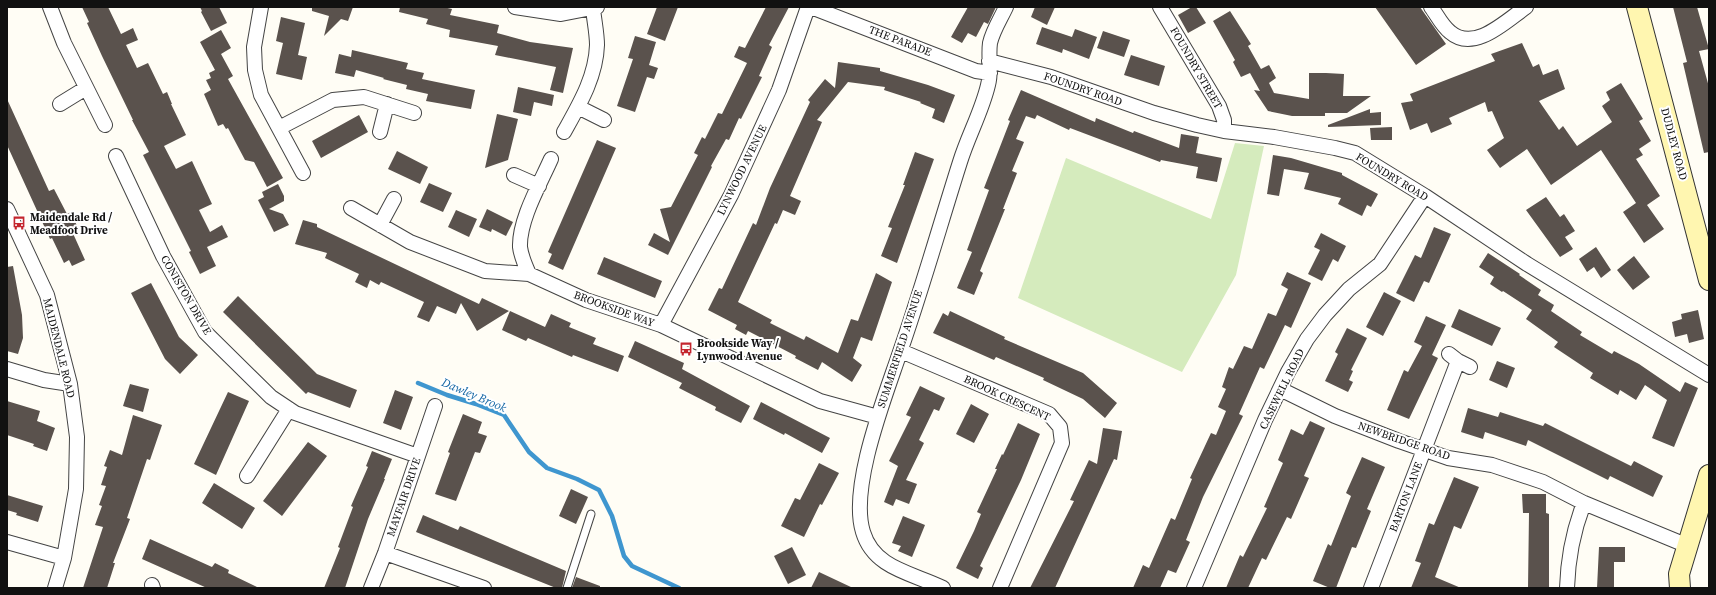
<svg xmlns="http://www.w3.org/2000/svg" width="1716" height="595" viewBox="0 0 1716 595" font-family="'Source Serif 4',serif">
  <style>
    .green { fill: #d5ebbd }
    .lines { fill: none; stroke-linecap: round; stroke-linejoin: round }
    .stream { stroke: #3f96cf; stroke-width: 4.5 }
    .building { fill: #5a524d }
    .service-casing { stroke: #444; stroke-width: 9 }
    .minor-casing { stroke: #444; stroke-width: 16 }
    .secondary-casing { stroke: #333; stroke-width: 22 }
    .service { stroke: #fff; stroke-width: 7 }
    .minor { stroke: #fff; stroke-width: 14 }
    .secondary { stroke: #fff6b0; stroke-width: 20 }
    .labels { text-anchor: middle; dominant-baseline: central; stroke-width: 4; stroke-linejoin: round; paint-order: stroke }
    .street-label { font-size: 11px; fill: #111; stroke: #fff }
    .poi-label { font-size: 11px; font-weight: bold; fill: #111; stroke: #fff; text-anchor: start }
    .water-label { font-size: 12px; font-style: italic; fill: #1768a6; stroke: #fff }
  </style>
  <rect width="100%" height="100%" fill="#fffdf5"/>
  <!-- green -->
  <path class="green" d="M 1235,143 L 1264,146 L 1236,275 L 1182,372 L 1018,298 L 1066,158 L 1211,219 Z"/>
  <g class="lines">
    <!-- stream -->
    <path class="stream" d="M 418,383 L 447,395 L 476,404 L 504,415 L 529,452 L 547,468 L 577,479 L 599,490 L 612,516 L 624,556 L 632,566 L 679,588"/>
  </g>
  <!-- building -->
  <path class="building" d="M 82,7 L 108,7 L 121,34 L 133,28 L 138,40 L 126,45 L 137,68 L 148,63 L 163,94 L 167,92 L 172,104 L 171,104 L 186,135 L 164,146 L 176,169 L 192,161 L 212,204 L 199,210 L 210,232 L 222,225 L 228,237 L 207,247 L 216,266 L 200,274 L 189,252 L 191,251 L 143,155 L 149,152 L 132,120 L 133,120 L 102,56 L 87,23 L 89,22 Z
    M 200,7 L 219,7 L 227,23 L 211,31 L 201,12 L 202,11 Z
    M 312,7 L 353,7 L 348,21 L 341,19 L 324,36 L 329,16 L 312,11 Z
    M 400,7 L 443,7 L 452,9 L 450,15 L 499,25 L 497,33 L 530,42 L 573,48 L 563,93 L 550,90 L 556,67 L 495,55 L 498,46 L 449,37 L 450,30 L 426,24 L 428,19 L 399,12 Z
    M 657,7 L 678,7 L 665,41 L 647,34 Z
    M 766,7 L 789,7 L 769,45 L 772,47 L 759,76 L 762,77 L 741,119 L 739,118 L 729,140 L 726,139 L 711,166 L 712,167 L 668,255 L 648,245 L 654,233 L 670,242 L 660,209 L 671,207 L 698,155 L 694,153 L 702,137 L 705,139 L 718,113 L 722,114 L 747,63 L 734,57 L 739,46 L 745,48 Z
    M 968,7 L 996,7 L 988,24 L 984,22 L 976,37 L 968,33 L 962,43 L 951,37 Z
    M 1035,7 L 1055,7 L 1047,25 L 1031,17 Z
    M 1192,7 L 1196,7 L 1206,23 L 1188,33 L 1178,15 Z
    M 1375,7 L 1420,7 L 1446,44 L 1416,65 Z
    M 1673,7 L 1697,7 L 1709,49 L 1699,51 L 1709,87 L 1709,152 L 1704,153 L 1683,63 L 1687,62 Z
    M 1230,11 L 1251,44 L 1248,46 L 1261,69 L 1269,65 L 1276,78 L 1269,83 L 1274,93 L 1309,99 L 1309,73 L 1326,73 L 1344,74 L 1343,96 L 1371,96 L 1347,113 L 1325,113 L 1325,116 L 1292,116 L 1268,111 L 1254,90 L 1260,91 L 1250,73 L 1241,77 L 1233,62 L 1235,60 L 1213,21 Z
    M 281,17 L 305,23 L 298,55 L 307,57 L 302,80 L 276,74 L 283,43 L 276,41 Z
    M 1042,27 L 1072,37 L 1075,29 L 1097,37 L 1089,59 L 1063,49 L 1062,53 L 1036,44 Z
    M 221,30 L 231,48 L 221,54 L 233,76 L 228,79 L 283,178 L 267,187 L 254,162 L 245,160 L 228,128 L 226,129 L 223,124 L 218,126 L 204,94 L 211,90 L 206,80 L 211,78 L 209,73 L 215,70 L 200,42 Z
    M 1103,31 L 1130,40 L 1124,57 L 1097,48 Z
    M 635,36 L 656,42 L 649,65 L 658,68 L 654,79 L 647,77 L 635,112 L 617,106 L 633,59 L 628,58 Z
    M 1522,43 L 1533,67 L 1539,64 L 1543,75 L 1558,69 L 1565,89 L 1539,101 L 1559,130 L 1563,126 L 1577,146 L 1612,122 L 1602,106 L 1610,100 L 1606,92 L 1621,83 L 1643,119 L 1639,121 L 1651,141 L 1639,149 L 1643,155 L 1636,159 L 1660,196 L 1647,205 L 1664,229 L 1644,243 L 1623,212 L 1636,203 L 1601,150 L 1551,185 L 1527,149 L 1500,168 L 1487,150 L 1504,138 L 1492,111 L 1488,112 L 1485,102 L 1449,118 L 1452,124 L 1431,133 L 1427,123 L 1410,130 L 1401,103 L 1413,101 L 1410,94 L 1495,61 L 1491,54 Z
    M 352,50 L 408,63 L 406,69 L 424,73 L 422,79 L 475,90 L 471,109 L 426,101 L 428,94 L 406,89 L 407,85 L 383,79 L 384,78 L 356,70 L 354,77 L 335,73 L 339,54 L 351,57 Z
    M 1131,55 L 1165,66 L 1159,86 L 1124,75 Z
    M 838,62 L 880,68 L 880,71 L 928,85 L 955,95 L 944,123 L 932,118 L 935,109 L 920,103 L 921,102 L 884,90 L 885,87 L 848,82 L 817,120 L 822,122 L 790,196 L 801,201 L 795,215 L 783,210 L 777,224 L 775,223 L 738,302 L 772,320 L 770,323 L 804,340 L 806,336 L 838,353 L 851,319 L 858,321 L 876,273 L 892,282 L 872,341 L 861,337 L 853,358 L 862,365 L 852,382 L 822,362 L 818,370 L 795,358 L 796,356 L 748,331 L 746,335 L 735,329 L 737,325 L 708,310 L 719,288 L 722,289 L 753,223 L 756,225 L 770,188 L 810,102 L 808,100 L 825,79 L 835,88 Z
    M 518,87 L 554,95 L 552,106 L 534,102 L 531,116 L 513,112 Z
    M 1021,90 L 1095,122 L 1096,118 L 1133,133 L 1134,131 L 1179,148 L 1181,134 L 1199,137 L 1196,153 L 1222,158 L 1217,182 L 1196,178 L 1198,167 L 1161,160 L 1160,162 L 1070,128 L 1069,130 L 1037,115 L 1035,119 L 1026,116 L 1016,139 L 1024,142 L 1012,171 L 1017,173 L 1003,209 L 1005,209 L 980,271 L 983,273 L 974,295 L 957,288 L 972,252 L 967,250 L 989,190 L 984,188 L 1010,121 L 1008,120 Z
    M 7,99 L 49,191 L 54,189 L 67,214 L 71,212 L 77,226 L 71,229 L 85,260 L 72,266 L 69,260 L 64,263 L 52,238 L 50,239 L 7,145 Z
    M 1370,109 L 1370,113 L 1381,112 L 1381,125 L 1328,127 L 1328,125 Z
    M 497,114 L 518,119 L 508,160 L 485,168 Z
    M 359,115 L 368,132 L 321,158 L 312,141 Z
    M 1392,127 L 1392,140 L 1371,140 L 1370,128 Z
    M 597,140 L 616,148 L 563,270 L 548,263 L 552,254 L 548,252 Z
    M 397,151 L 428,167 L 420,184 L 388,169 Z
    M 915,152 L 934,159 L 897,263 L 881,256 L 892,228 L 888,227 L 905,185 L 903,185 Z
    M 1273,155 L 1291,158 L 1342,173 L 1342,175 L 1378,194 L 1371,207 L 1367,205 L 1362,216 L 1338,204 L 1341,198 L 1304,189 L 1309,173 L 1284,169 L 1279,196 L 1267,194 Z
    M 429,183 L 452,193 L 443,212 L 420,202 Z
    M 278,184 L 284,196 L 284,201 L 269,209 L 283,214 L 289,225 L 274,232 L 258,200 L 264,197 L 262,192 Z
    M 1546,197 L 1560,217 L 1564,214 L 1575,231 L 1565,237 L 1573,249 L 1560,257 L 1526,210 Z
    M 487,209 L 513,222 L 506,236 L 492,229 L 491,232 L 479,227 Z
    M 456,210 L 477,219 L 469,237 L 448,227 Z
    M 303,220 L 317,224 L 317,227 L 479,304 L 482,298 L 509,311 L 477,331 L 461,303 L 456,314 L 437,306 L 429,322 L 417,317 L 424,302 L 381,282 L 379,285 L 370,280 L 367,288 L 355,282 L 359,274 L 325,258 L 327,253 L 295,244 Z
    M 1434,227 L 1451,234 L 1429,283 L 1424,281 L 1414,302 L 1396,293 L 1415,255 L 1421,258 Z
    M 1321,233 L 1346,246 L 1338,262 L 1333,259 L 1322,281 L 1308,274 L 1320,250 L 1314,247 Z
    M 1596,247 L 1611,270 L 1601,278 L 1594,267 L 1587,272 L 1579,259 Z
    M 1488,253 L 1520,274 L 1519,275 L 1541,290 L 1538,295 L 1554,305 L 1551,311 L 1582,332 L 1580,335 L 1612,354 L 1614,351 L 1639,364 L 1680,392 L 1685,382 L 1698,388 L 1674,447 L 1652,438 L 1667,400 L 1645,385 L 1636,400 L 1620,390 L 1618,395 L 1590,378 L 1593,373 L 1554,347 L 1558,342 L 1526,319 L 1532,310 L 1503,291 L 1502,292 L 1490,284 L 1494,277 L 1479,267 Z
    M 1634,256 L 1650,277 L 1633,290 L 1617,270 Z
    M 604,257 L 662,281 L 655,298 L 597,274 Z
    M 13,266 L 22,315 L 23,338 L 18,354 L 7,351 L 7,267 Z
    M 1287,272 L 1311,283 L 1291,328 L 1285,325 L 1264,369 L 1260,367 L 1239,414 L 1243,416 L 1203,497 L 1186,540 L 1190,542 L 1176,573 L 1168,570 L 1160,588 L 1133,588 L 1143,565 L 1149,568 L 1171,518 L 1175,520 L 1192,479 L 1190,478 L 1211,433 L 1216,435 L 1226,411 L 1218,407 L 1226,389 L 1222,387 L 1229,367 L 1233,369 L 1244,346 L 1252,349 L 1268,313 L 1276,316 L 1288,289 L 1281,285 Z
    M 151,283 L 179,337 L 198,355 L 180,374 L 165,359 L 131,293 Z
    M 1384,292 L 1401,301 L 1383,336 L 1366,327 Z
    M 238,296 L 317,374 L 357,390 L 350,408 L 308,392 L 306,394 L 223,312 Z
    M 1459,309 L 1501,328 L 1492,346 L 1451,327 Z
    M 1698,310 L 1704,339 L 1689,343 L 1687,334 L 1675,337 L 1672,322 L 1682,319 L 1681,314 Z
    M 510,311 L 545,327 L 551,314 L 571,323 L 569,327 L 596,338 L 593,344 L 624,356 L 618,372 L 573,355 L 572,357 L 528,338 L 526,341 L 502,330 Z
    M 950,311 L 1005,337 L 1004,339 L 1083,373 L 1117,403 L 1105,418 L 1083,399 L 1043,380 L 1044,378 L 996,357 L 994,360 L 933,333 L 943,313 L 948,316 Z
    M 1426,316 L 1446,325 L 1432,355 L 1438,358 L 1409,419 L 1387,410 L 1404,370 L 1408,372 L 1422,346 L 1414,342 Z
    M 1347,328 L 1367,338 L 1351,370 L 1353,371 L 1349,380 L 1353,382 L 1348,392 L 1325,381 L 1338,354 L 1335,352 Z
    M 635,341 L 684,363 L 682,369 L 750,406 L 741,423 L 715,410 L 716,407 L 679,388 L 682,383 L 628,357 Z
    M 1497,361 L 1515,368 L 1507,388 L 1489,380 Z
    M 130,384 L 149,389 L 143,412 L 123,406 Z
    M 920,386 L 945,398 L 939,411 L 934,409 L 919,440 L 924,443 L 906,480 L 917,484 L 909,504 L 896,499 L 893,506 L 884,502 L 898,466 L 889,461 L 911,417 L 906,415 Z
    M 395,390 L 413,397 L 401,430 L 383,423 Z
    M 228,392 L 249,401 L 216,475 L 194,464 Z
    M 7,401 L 40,411 L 37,421 L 55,428 L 47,451 L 33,446 L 34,444 L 7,435 Z
    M 761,402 L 830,438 L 822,453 L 785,433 L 784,435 L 753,419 Z
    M 971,404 L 989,414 L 974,443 L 956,434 Z
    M 1468,408 L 1498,417 L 1500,412 L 1543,426 L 1545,423 L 1631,466 L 1634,461 L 1663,476 L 1653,497 L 1610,476 L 1608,480 L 1528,440 L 1526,446 L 1485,432 L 1483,439 L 1461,432 Z
    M 463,414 L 482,422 L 478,433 L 487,436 L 480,453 L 475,452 L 456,501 L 435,494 L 450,453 L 448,452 Z
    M 133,415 L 162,425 L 150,460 L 147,459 L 127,518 L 130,519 L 113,563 L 115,563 L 107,588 L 83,588 L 103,527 L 95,525 L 102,506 L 99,505 L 106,486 L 101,485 L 107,467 L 104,466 L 110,450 L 122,455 Z
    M 1310,421 L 1325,428 L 1304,476 L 1309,478 L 1291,519 L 1287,517 L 1266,560 L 1262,558 L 1248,588 L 1226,588 L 1240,555 L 1243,557 L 1267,508 L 1264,507 L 1283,463 L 1278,460 L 1291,429 L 1303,435 Z
    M 1018,423 L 1040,434 L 1021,480 L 980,566 L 983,568 L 978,579 L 956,568 L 974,531 L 981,514 L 977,512 L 997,469 L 995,469 L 1002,454 L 1003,455 Z
    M 1103,428 L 1122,431 L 1117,460 L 1114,459 L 1055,588 L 1030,588 L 1074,501 L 1070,500 L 1089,460 L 1097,464 Z
    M 308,442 L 327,456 L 282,516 L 263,501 Z
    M 372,451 L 392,459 L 384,479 L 385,479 L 368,519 L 345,588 L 324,588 L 340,548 L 338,547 L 353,507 L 351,506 L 368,467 L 366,466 Z
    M 1362,457 L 1385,467 L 1367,509 L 1371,511 L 1356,548 L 1352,547 L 1336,588 L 1330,588 L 1313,581 L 1328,544 L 1331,546 L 1351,496 L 1346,493 Z
    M 819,463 L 839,473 L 822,505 L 820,504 L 804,537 L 781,526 L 795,498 L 800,500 Z
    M 1454,477 L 1479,487 L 1461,529 L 1454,526 L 1435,577 L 1461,588 L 1411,588 L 1421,563 L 1415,561 L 1429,523 L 1434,525 Z
    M 214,483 L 255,508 L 242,529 L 202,503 Z
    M 571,489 L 588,497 L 576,524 L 559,516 Z
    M 1522,494 L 1546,494 L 1546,513 L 1549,514 L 1549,588 L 1528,588 L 1529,513 L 1523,513 Z
    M 7,495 L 43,506 L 38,522 L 16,515 L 17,513 L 7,510 Z
    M 423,515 L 458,530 L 460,526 L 566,571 L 562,588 L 556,588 L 416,532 Z
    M 903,516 L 925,525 L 912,557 L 898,551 L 901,546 L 892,543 Z
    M 150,539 L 212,567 L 215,563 L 229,570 L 228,573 L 259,588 L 207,588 L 142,559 Z
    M 792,547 L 806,575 L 788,584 L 774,556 Z
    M 1599,547 L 1625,547 L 1625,562 L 1614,562 L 1614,588 L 1597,588 Z
    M 819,572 L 853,588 L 811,588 Z
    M 576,577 L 600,586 L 600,588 L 572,588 Z"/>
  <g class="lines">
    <!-- service casing -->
    <g class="service-casing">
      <path id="service" d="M 567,588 L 591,514"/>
    </g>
    <!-- minor casing -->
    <g class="minor-casing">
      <path id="minor" d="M 50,7 L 64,43 L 105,125
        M 261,7 L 254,47 L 255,70 L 261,95 L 303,173
        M 515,7 L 561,14 L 597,7
        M 811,7 L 976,71 L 990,73
        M 1160,7 L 1219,106 L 1224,120 L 1224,131
        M 1431,7 C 1437,15 1442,26 1450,32 C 1474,53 1506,21 1526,7
        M 989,61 L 1051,77 L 1154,113 L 1197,125 L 1224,131 L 1274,137 L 1335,148 L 1355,153 L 1425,196 L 1527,264 L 1709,375
        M 60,104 L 86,88
        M 578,107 L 604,120
        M 279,128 L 333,100 L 364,97 L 414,113
        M 380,132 L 387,104
        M 564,132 C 579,105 596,77 597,45 C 597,33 594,20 593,8
        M 116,156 L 163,256 L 205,332 L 271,397 L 295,413 L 418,456
        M 514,175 L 539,186
        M 351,208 L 410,242 L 485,271 L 529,274 L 586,300 L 661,325 L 820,401 L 878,417
        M 7,209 L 47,295 L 70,384 L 77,437 L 76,489 L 64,558 L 55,588
        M 380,225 L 394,199
        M 529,274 C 525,265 521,256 520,247 C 519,220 540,184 551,159
        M 661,325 L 731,195 L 779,90 L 808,7
        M 901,351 L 1049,414 L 1060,427 L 1062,443 L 1000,588
        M 1449,354 L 1458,361 L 1470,367
        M 7,369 L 44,380 L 70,384
        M 1280,389 L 1335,416 L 1399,441 L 1448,458 L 1492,465 L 1543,482 L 1584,503 L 1688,546
        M 247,476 L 289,409
        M 7,542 L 64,558
        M 385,553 L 484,588
        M 152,585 L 153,588
        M 371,588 L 385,553 L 435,406
        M 943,588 C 913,573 874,569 863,532 C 849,487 885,397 900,352 C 922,289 940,225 960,162 C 968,136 982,111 988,85 C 992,71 988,57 990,43 C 993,30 1001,18 1006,7
        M 1194,588 L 1265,420 L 1288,372 L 1307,339 L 1325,315 L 1349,289 L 1380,264 L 1425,196
        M 1371,588 L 1458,361
        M 1567,588 C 1568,557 1573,531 1584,503"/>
    </g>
    <!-- secondary casing -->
    <g class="secondary-casing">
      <path id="secondary" d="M 1637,7 L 1709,280
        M 1680,588 L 1679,574 L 1709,475"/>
    </g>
    <!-- service -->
    <use href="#service" class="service"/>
    <!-- minor -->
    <use href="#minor" class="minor"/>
    <!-- secondary -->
    <use href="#secondary" class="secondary"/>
  </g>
  <!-- icons -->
  <defs>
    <g id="bus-bare" transform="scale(1.08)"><path d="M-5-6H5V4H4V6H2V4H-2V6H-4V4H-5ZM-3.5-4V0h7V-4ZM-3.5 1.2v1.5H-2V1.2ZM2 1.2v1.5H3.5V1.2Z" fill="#c4262e" stroke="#fff" stroke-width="2.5" paint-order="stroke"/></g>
  </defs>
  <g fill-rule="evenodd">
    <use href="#bus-bare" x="19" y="223"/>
    <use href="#bus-bare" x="686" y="349"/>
  </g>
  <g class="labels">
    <!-- street labels -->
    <g class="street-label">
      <text transform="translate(900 41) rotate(21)">THE PARADE</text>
      <text transform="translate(1196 68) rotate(60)">FOUNDRY STREET</text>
      <text transform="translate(1083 89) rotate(19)">FOUNDRY ROAD</text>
      <text transform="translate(1674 144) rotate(75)">DUDLEY ROAD</text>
      <text transform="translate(742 170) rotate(-64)">LYNWOOD AVENUE</text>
      <text transform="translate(1392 177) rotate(31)">FOUNDRY ROAD</text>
      <text transform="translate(186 295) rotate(60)">CONISTON DRIVE</text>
      <text transform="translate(614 309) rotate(20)">BROOKSIDE WAY</text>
      <text transform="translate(59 348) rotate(76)">MAIDENDALE ROAD</text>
      <text transform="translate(900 349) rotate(-72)">SUMMERFIELD AVENUE</text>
      <text transform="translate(1282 389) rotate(-64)">CASEWELL ROAD</text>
      <text transform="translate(1007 398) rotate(25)">BROOK CRESCENT</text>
      <text transform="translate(1404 441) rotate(19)">NEWBRIDGE ROAD</text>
      <text transform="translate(404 497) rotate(-71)">MAYFAIR DRIVE</text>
      <text transform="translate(1406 497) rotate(-69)">BARTON LANE</text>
    </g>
    <!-- poi labels -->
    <g class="poi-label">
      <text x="30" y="217">Maidendale Rd /<tspan x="30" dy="13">Meadfoot Drive</tspan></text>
      <text x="697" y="343">Brookside Way /<tspan x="697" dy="13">Lynwood Avenue</tspan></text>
    </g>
    <!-- water labels -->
    <g class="water-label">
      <text transform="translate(474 395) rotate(23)">Dawley Brook</text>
    </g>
  </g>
  <!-- border -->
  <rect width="1716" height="595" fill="none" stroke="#111111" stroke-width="16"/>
</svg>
